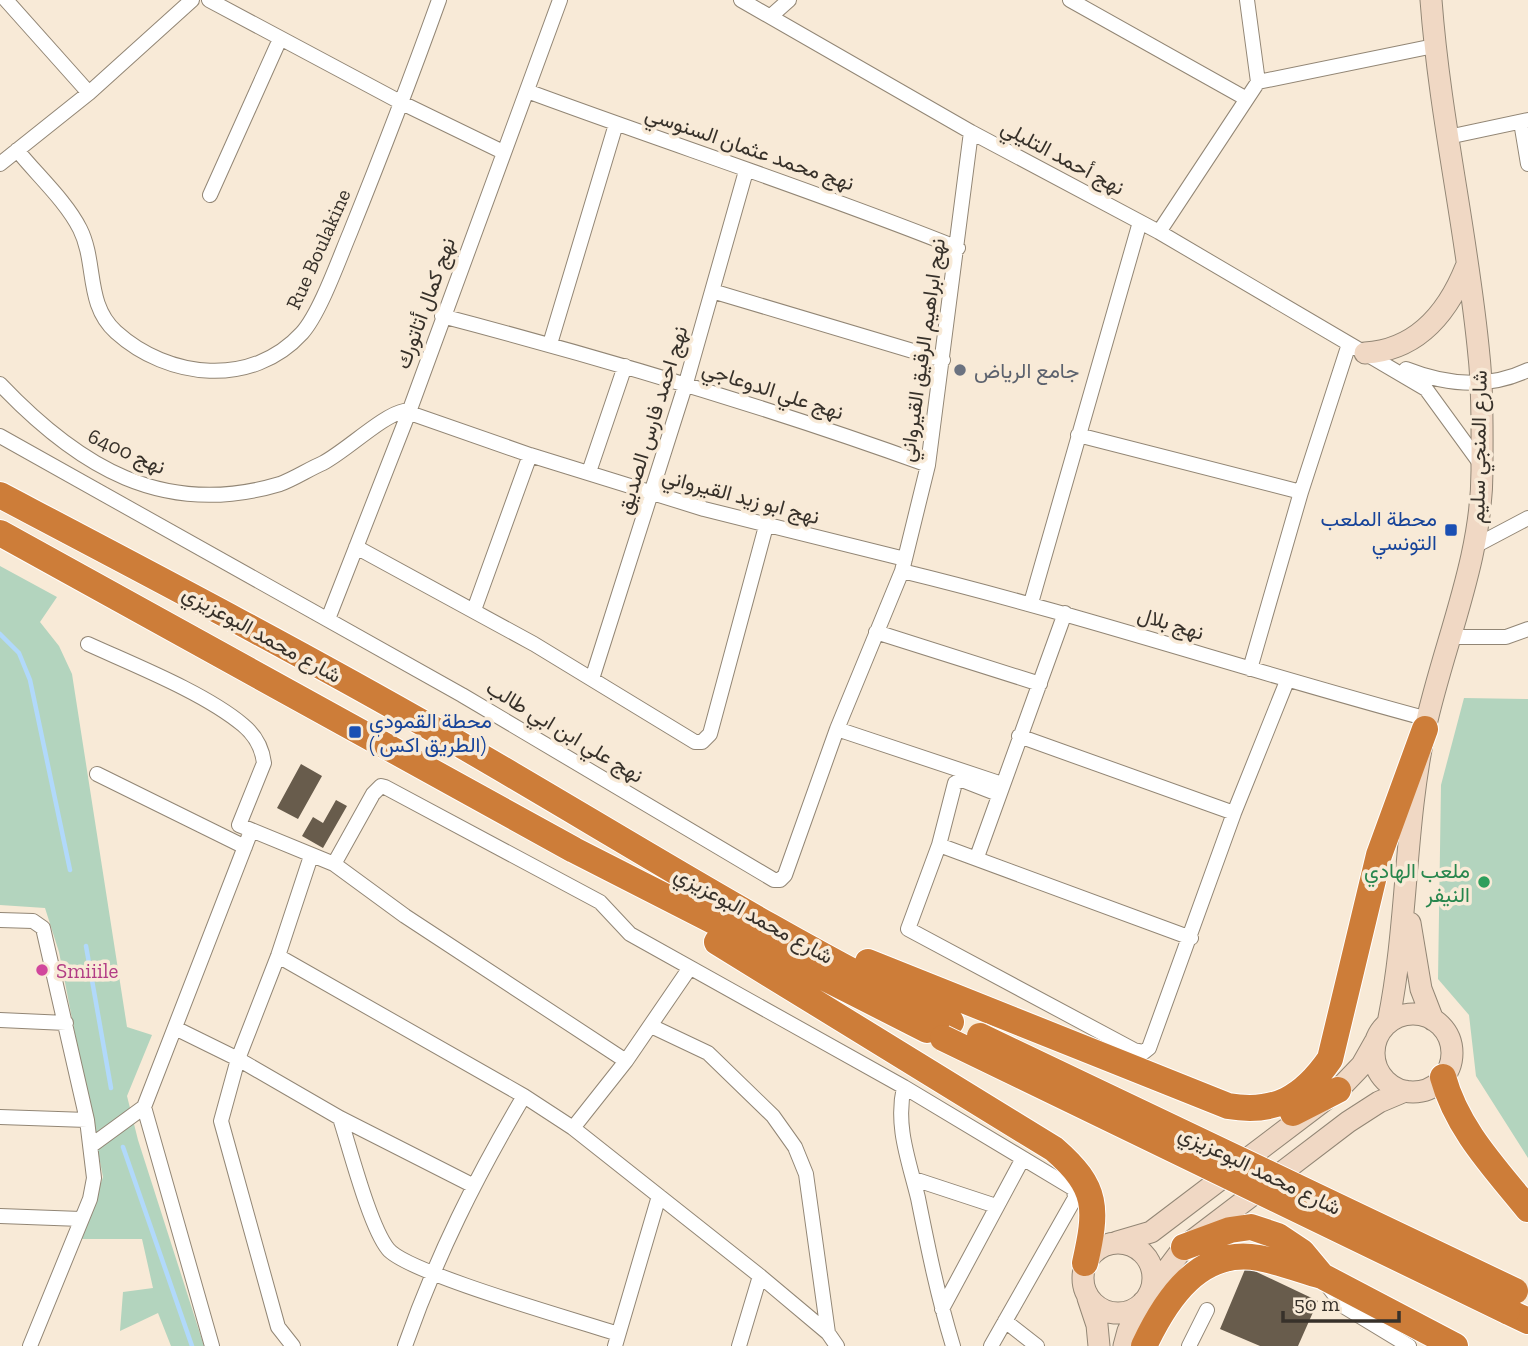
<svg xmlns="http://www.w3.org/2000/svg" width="1528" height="1346" viewBox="0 0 1528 1346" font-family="'Zilla Slab',Vazirmatn,serif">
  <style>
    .green { fill: #b3d4be }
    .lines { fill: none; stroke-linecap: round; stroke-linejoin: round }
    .stream { stroke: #b1d9fb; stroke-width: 4.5 }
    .building { fill: #685c4c }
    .minor-casing { stroke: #928675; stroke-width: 16 }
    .secondary-casing { stroke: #928675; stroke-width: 23 }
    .motorway-casing { stroke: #fff; stroke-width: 28 }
    .minor { stroke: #fff; stroke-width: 14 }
    .secondary { stroke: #f0d8c4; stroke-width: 21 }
    .motorway { stroke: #cd7d39; stroke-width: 26 }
    .motorway-bridge-casing { stroke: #fff; stroke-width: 28; stroke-linecap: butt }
    .motorway-bridge { stroke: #cd7d39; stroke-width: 26 }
    .worship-dot { fill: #6b7280; stroke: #f8ead7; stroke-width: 2.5 }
    .transit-dot { fill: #1a4fb4; stroke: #f8ead7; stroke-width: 2.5 }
    .leisure-dot { fill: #2e9e5b; stroke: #f8ead7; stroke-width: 2.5 }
    .hotel-dot { fill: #d1479c; stroke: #f8ead7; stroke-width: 2.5 }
    .labels { text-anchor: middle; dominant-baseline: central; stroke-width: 7; stroke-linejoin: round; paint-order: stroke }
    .street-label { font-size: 21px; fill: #37312a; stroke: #f8ead7 }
    .worship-label { font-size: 21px; fill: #5b616d; stroke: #f8ead7; text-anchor: start }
    .transit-label { font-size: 21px; fill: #164399; stroke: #f8ead7; text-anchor: end }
    .leisure-label { font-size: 21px; fill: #27864d; stroke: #f8ead7; text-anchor: end }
    .hotel-label { font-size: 21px; fill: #b23c85; stroke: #f8ead7; text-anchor: start }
  </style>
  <rect width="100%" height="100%" fill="#f8ead7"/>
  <!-- green -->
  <path class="green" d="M 0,566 L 57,597 L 40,622 L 59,646 L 72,674 L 127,1027 L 152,1035 L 127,1096 L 138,1140 L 204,1346 L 171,1346 L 158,1313 L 120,1331 L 123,1292 L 153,1288 L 142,1239 L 82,1239 L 103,1177 L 59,952 L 45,908 L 0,905 Z
    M 1464,698 L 1528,699 L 1528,1158 L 1476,1076 L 1469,1015 L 1438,979 L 1441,785 Z"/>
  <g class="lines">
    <!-- stream -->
    <path class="stream" d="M 0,634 L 19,653 L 30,680 L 70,870
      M 86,946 L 111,1088
      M 123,1147 L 192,1346"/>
  </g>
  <!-- building -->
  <path class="building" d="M 301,764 L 322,776 L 298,819 L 277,808 Z
    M 336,800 L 347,806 L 323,848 L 302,836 L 313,817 L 323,823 Z
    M 1246,1267 L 1318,1301 L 1298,1346 L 1260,1346 L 1220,1329 Z"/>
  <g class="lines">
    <!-- minor casing -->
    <g class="minor-casing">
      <path id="minor" d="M 6,0 L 89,93
        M 209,0 L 402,103 L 503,152
        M 741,0 L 971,132 L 1159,232 L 1426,389 L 1482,466
        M 1070,0 L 1245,98
        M 1247,0 L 1258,82
        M 771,16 L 789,0
        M 527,91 C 670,144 816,191 958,248
        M 1521,122 L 1528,164
        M 1448,137 L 1528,120
        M 17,150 C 37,175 66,201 80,229 C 97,263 85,304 116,332 C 168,379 252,388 302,333 C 320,313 339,259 350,233 C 381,156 411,78 439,0
        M 0,164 L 89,93 L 192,0
        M 210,195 L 280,39
        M 1159,232 L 1258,82 L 1434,46
        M 712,291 L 943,360
        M 442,316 C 606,359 768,407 928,465
        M 550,344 L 616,124
        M 1406,369 C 1446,385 1488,389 1528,370
        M 0,384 C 78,466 163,519 280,484 C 294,479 309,469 323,463 C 346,451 383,415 404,411 L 530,455 L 704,509 L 905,559
        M 1078,435 L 1301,492
        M 0,436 L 462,695 L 774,880 L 780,880 L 785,875 L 837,729 L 902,571 L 928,465 L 971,132
        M 589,472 L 625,366
        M 1475,546 L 1528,518
        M 356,547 L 534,644 L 695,742 L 702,742 L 710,734 L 766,526
        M 902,571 C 1079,614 1252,672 1428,719
        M 1031,603 L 1140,222
        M 474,610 L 530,455
        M 328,619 L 409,412 L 560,0
        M 876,632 L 1040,684
        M 1451,637 L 1506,637 L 1528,629
        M 88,644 C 134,665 205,693 243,725 C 255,735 262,747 264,763 L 239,825 L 334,864 L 405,916 L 626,1061
        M 1250,669 L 1301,492 L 1349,344
        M 592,679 L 686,383 L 746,171
        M 837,729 L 1002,784
        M 1019,736 L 1234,813
        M 97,774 L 245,847
        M 998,794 L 962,780 L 955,783 L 939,845 L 908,929 L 1134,1050 L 1144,1052 L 1149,1048 L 1234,813 L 1287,681
        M 939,845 L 1191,938
        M 977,857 L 1065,613
        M 334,864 L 373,794 L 381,786 L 385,787 L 600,902 L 630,934 L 904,1087 L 1074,1189 L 1075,1198 L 991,1346
        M 0,920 L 33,921 L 43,928 L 87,1120 L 94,1178 L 90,1199 L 30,1346
        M 278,956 L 524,1096 L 573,1128 L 760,1276 L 828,1333 L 837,1346
        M 0,1020 L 66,1023
        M 651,1026 L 708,1053 L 773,1116 L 795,1147 L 806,1174 L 828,1333
        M 175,1028 L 238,1059 L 340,1118 L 472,1185
        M 904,1087 C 895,1126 909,1161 918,1198 C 928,1248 938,1297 953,1346
        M 144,1107 L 212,1346
        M 0,1117 L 87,1120
        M 340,1118 C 350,1149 370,1227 388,1249 C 407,1273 579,1321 618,1334
        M 573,1128 L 626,1061 L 689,969
        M 92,1145 L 144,1107 L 251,831
        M 914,1179 L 996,1206
        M 0,1216 L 81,1219
        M 1327,1285 L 1343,1306 L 1409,1346
        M 942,1309 L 1022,1160
        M 1005,1321 L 1037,1346
        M 293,1346 L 278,1327 L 221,1121 L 238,1059 L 278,956 L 311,856
        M 405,1346 C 437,1255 475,1179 524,1096
        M 615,1346 L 659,1196
        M 739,1346 L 760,1276
        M 1189,1346 L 1207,1310"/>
    </g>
    <!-- secondary casing -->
    <g class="secondary-casing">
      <path id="secondary" d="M 1365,353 C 1418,350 1448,312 1466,267
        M 1410,923 L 1421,989 L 1433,1020
        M1374 1053a39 39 0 1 1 78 0a39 39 0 1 1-78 0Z
        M 1388,1023 C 1408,926 1404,826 1425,729 C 1444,642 1483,558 1482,467 C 1482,431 1483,393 1479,356 C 1468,237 1440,120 1431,0
        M 1117,1242 L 1151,1232 L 1338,1090 L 1362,1065 L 1375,1042
        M1083 1278a35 35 0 1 1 70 0a35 35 0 1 1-70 0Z
        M 1151,1291 L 1184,1247 L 1348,1122 L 1379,1102 L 1405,1091
        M 1088,1298 L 1097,1325 L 1099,1346
        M 1124,1346 L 1128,1331 L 1143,1302"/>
    </g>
    <!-- motorway casing -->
    <g class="motorway-casing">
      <path id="motorway" d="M 0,495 C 148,573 297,651 442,734 C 611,831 776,937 951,1022
        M 0,533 L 574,850 L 927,1030
        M 717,942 L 1054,1149 C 1099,1188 1097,1209 1085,1263
        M 868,962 L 1228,1106 C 1275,1114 1303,1098 1330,1059 L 1379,855 L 1425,729
        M 1443,1077 C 1457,1129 1495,1168 1528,1209
        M 1293,1113 L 1338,1090
        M 1184,1247 L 1230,1230 L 1251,1227 L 1278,1236 L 1302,1252 L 1322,1276 L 1455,1346
        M 1507,1311 L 1528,1321
        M 1144,1346 C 1166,1299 1200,1247 1259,1258 C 1280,1262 1301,1270 1322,1276"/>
    </g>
    <!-- minor -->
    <use href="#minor" class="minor"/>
    <!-- secondary -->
    <use href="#secondary" class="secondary"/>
    <!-- motorway -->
    <use href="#motorway" class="motorway"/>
    <!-- motorway-bridge casing -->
    <g class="motorway-bridge-casing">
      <path id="motorway-bridge" d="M 980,1036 L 1515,1291
        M 943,1038 L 1507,1311"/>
    </g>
    <!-- motorway-bridge -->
    <use href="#motorway-bridge" class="motorway-bridge"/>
  </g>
  <!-- markers -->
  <circle class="worship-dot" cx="960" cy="370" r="7"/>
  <g class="transit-dot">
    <rect x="1444" y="523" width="14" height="14" rx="3.5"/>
    <rect x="348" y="725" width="14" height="14" rx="3.5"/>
  </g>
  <circle class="leisure-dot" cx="1484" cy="882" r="7"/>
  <circle class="hotel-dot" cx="42" cy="970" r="7"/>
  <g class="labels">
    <!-- street labels -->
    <g class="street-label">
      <text transform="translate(750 148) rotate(19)">نهج محمد عثمان السنوسي</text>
      <text transform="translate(1063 157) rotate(28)">نهج أحمد التليلي</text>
      <text transform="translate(318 249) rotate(-66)">Rue Boulakine</text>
      <text transform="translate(425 303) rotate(-70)">نهج كمال أتاتورك</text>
      <text transform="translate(922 350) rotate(-82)">نهج ابراهيم الرقيق القيرواني</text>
      <text transform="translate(773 390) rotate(18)">نهج علي الدوعاجي</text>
      <text transform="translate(652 420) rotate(-73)">نهج احمد فارس الصديق</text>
      <text transform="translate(1478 447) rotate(-89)">شارع المنجي سليم</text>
      <text transform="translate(127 451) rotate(24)">نهج 6400</text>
      <text transform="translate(741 496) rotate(15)">نهج ابو زيد القيرواني</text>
      <text transform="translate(1171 623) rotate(17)">نهج بلال</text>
      <text transform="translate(262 634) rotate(29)">شارع محمد البوعزيزي</text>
      <text transform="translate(565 731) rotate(31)">نهج علي ابن ابي طالب</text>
      <text transform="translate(754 915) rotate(29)">شارع محمد البوعزيزي</text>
      <text transform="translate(1260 1170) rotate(26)">شارع محمد البوعزيزي</text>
    </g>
    <!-- worship labels -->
    <g class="worship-label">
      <text x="974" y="370">جامع الرياض</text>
    </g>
    <!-- transit labels -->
    <g class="transit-label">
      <text x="1437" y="518">محطة الملعب<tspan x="1437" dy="24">التونسي</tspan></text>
      <text x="369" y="720" text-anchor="start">محطة القمودي<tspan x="369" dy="24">( الطريق اكس)</tspan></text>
    </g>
    <!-- leisure labels -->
    <g class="leisure-label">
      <text x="1470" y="870">ملعب الهادي<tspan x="1470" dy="24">النيفر</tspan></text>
    </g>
    <!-- hotel labels -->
    <g class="hotel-label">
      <text x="56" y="970">Smiiile</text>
    </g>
  </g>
  <!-- scale -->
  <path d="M1283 1311v10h116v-10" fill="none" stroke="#37312a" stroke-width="3.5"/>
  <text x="1294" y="1311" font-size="21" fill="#37312a" stroke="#f8ead7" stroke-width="5" paint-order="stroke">50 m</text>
</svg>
